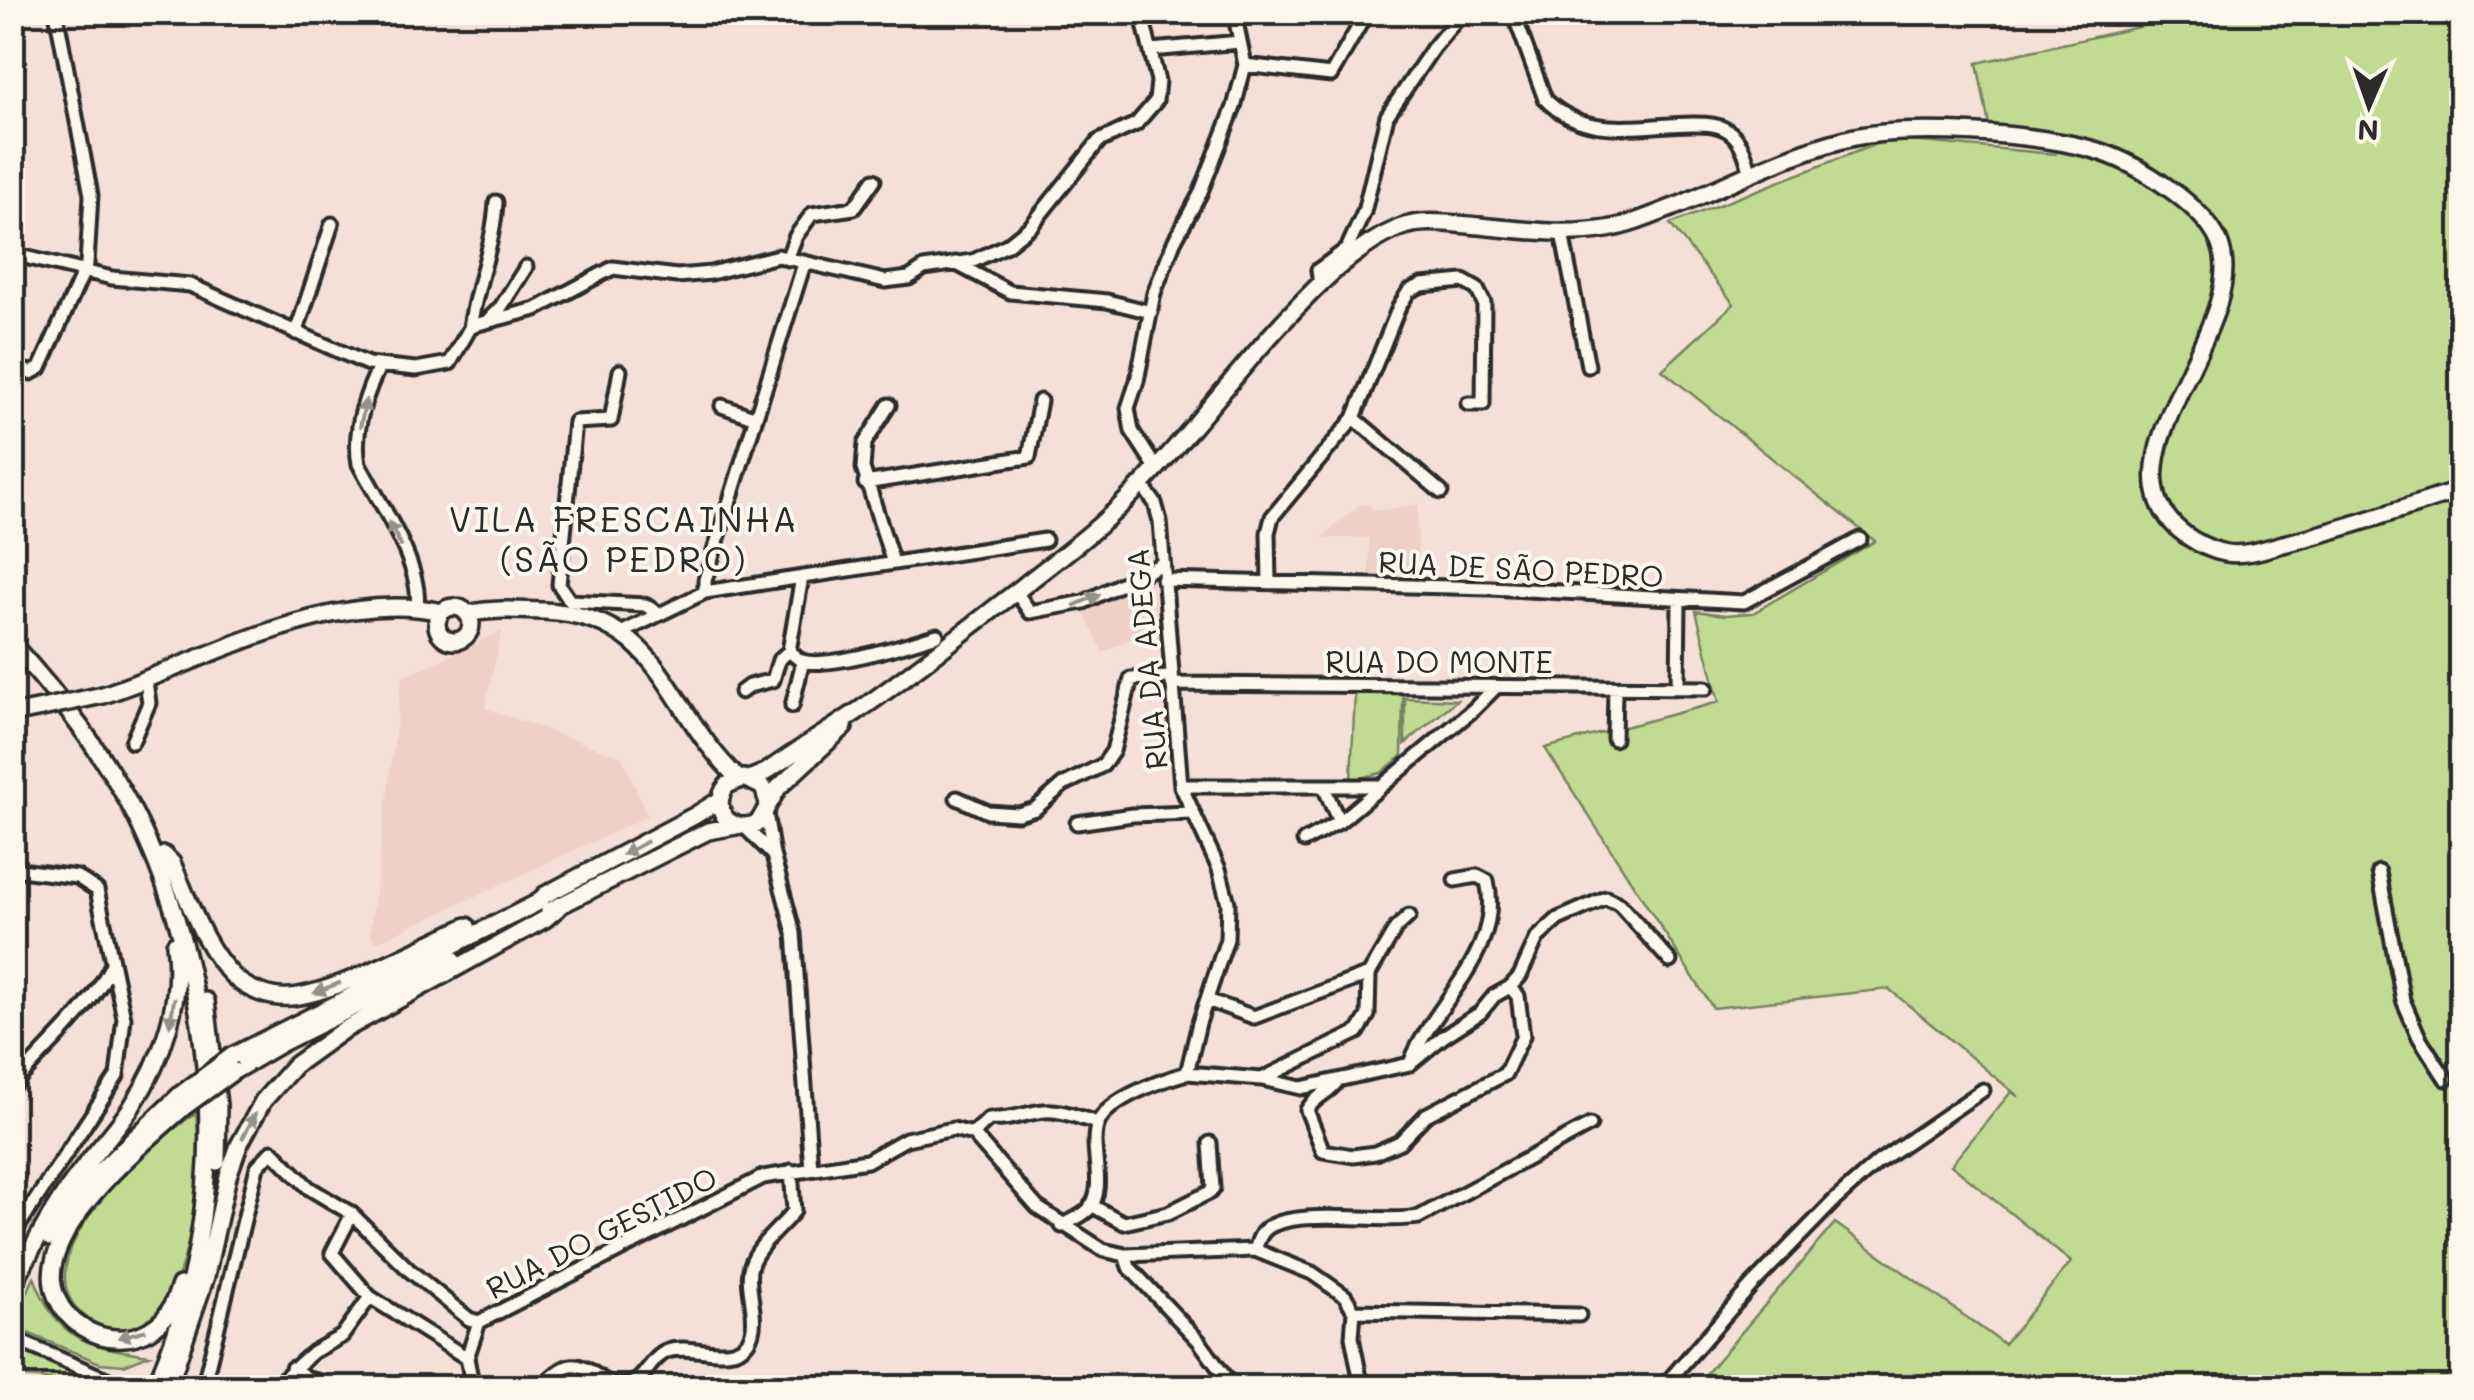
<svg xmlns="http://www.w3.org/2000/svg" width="2474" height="1400" viewBox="0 0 2474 1400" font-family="Mali,sans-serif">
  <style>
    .built { fill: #efd0c6 }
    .green { fill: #c2db92; stroke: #76835e; stroke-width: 2.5 }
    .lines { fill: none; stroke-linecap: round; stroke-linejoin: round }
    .minor-casing { stroke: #2b2b2b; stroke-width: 19 }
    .major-casing { stroke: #2b2b2b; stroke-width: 22 }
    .minor { stroke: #fbf7ec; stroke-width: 11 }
    .major { stroke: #fbf7ec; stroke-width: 15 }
    .major-bridge-casing { stroke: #2b2b2b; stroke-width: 22; stroke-linecap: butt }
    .major-bridge { stroke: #fbf7ec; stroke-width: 15 }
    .oneway { fill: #93918c }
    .labels { text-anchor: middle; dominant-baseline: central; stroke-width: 8; stroke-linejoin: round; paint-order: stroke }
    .street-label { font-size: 30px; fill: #2b2b2b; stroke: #fbf7ec }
    .quarter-label { font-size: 35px; letter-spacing: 2.5px; fill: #2b2b2b; stroke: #fbf7ec }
  </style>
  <rect width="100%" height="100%" fill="#f4e0d6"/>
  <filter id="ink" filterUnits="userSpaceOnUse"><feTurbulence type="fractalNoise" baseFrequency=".01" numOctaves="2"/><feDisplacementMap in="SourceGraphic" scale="20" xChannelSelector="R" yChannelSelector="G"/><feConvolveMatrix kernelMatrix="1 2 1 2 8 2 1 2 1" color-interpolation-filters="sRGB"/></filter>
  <g filter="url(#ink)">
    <!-- built -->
    <path class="built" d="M 1360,504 L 1370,505 L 1376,511 L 1418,504 L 1417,576 L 1369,575 L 1369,538 L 1321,538 Z
      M 1151,580 L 1157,626 L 1103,652 L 1082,609 L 1129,586 L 1136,587 L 1136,583 Z
      M 502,631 L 485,708 L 622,757 L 648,816 L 375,943 L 370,933 L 402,678 Z"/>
    <!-- green -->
    <path class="green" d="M 2169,13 L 2461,13 L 2461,1387 L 1695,1387 L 1835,1223 L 2004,1344 L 2071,1262 L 1951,1165 L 2011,1092 L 2019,1097 L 1889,989 L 1713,1008 L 1545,748 L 1719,702 L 1696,611 L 1725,615 L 1753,613 L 1875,541 L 1662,370 L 1734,304 L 1670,224 L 1889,139 L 2055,154 L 2058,136 L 1990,130 L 1977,63 L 2170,20 Z
      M 1355,692 L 1403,693 L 1402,756 L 1381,773 L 1351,780 Z
      M 1405,698 L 1457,700 L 1405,744 Z
      M 196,1113 C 203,1164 194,1301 140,1326 C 125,1333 103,1329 89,1319 C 9,1265 150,1144 196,1113 Z
      M 34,1277 C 58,1341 86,1346 149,1355 L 124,1365 L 100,1363 L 13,1327 Z
      M 12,1347 L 85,1375 L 97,1387 C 67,1387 43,1374 13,1378 Z"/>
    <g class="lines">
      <!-- minor casing -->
      <g class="minor-casing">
        <path id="minor" d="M 1513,12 L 1545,99 C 1585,141 1642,124 1693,124 C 1706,124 1720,124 1731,133 C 1743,143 1747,160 1751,174
          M 1151,50 L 1240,42
          M 1245,65 L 1331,75 L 1367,12
          M 1562,233 L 1588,366
          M 12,254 L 112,278 L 190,285 L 368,364 L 416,369 L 450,363 L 470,328 L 478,324 L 536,309 L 613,268 L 677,276 L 711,273 L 778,256 L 885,281 L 909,278 L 924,268 L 973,261 L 1007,245 L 1031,226 L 1099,141 L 1136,124 L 1156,101 L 1158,81 L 1141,12
          M 787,259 L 796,236 L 812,214 L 854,208 L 874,180
          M 955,263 L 1010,292 L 1107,301 L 1151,312
          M 1320,285 L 1318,270 L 1347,249 L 1364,212 L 1387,116 L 1433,48 L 1463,12
          M 490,318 L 501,307 L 526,267
          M 470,328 C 476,285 494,244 496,202
          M 296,333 L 332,224
          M 12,365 L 31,373 L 40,368 L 87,264 L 91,195 L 56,12
          M 380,365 C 365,395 353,431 359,464 C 379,502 423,566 417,608
          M 620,371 L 611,420 L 575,422 L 559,585 L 570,601 L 645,605 L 659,614
          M 889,405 L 865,443 L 863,468 L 893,563
          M 722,406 L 756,418
          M 1354,418 L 1441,492
          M 1156,468 L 1132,431 L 1128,408 L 1137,381 L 1154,293 L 1174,242 L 1200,194 L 1234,107 L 1245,65 L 1234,12
          M 865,483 L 1029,457 L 1040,401
          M 1163,580 L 1491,588 L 1744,602 L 1860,539
          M 1269,583 L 1268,533 L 1272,517 L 1354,418 L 1399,307 L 1409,291 L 1422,285 L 1463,281 L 1477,289 L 1484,303 L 1483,404 L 1468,404
          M 705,592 L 705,580 L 804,264
          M 1016,592 L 1030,612 L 1084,602 L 1162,564
          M 623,632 L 705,592 L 1045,540
          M 789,651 C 793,654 797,659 802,661 C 828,669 909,644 937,635
          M 1172,684 L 1706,688
          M 1678,688 L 1679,601
          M 741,692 L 749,686 L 773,680 L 779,660 L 789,651 L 802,577
          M 792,706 L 803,661
          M 1614,739 L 1615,688
          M 132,742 L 149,703 L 146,681
          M 1181,786 L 1382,786 L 1474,709 L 1496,687
          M 1324,787 L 1339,822 L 1382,786
          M 957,798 L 988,812 L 1018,814 L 1035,809 L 1063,785 L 1103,765 L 1113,751 L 1131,679 L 1170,677
          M 766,813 L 773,855 L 794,933 L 811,1169
          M 1077,823 L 1132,815 L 1192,813
          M 745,827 L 773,855
          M 1304,841 L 1339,822
          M 12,869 L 77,877 L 97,890 L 124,1018 L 117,1076 L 12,1236
          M 2379,872 L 2403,1000 L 2419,1037 L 2446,1079
          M 1207,1000 L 1254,1017 L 1369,974
          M 1411,1061 C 1435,1001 1504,952 1487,881 L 1477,876 L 1455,880
          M 1187,1073 L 1262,1079 L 1301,1088 L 1410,1064 L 1443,1037 L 1480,1013 L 1494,996 L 1510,987 L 1520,976 L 1537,938 L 1558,919 L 1606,898 L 1619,904 L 1670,961
          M 1262,1079 L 1358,1032 L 1368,1015 L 1369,974 L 1396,928 L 1409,916
          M 1338,1080 C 1329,1094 1316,1095 1307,1110 L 1323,1151 L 1353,1156 L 1375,1153 L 1400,1142 L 1426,1115 L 1505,1074 L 1523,1036 L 1518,996 L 1510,987
          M 12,1087 C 46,1045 89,1013 112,964
          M 973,1134 L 989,1119 C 1009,1121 1024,1113 1044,1111 C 1061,1109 1082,1119 1098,1123
          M 1091,1205 L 1124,1223 L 1168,1213 L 1210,1192 L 1213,1188 L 1210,1143
          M 352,1214 L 332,1253 L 370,1297 L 467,1358
          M 1062,1226 C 1070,1221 1083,1216 1089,1209 C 1108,1187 1088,1149 1098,1123 C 1109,1098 1163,1080 1187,1073 L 1199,1023 L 1227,939 L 1228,903 L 1219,869 L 1181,786 L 1160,521 L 1155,503 L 1142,485
          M 1255,1250 C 1258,1242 1259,1235 1266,1229 C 1296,1207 1381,1224 1419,1217 L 1590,1125
          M 1125,1255 L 1129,1267 L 1199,1341 L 1233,1388
          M 1354,1311 L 1579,1315
          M 12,1338 L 127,1388
          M 292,1368 L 309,1379 L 342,1388
          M 203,1388 L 257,1167 L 272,1151 L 309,1188 L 352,1214 L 409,1270 L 469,1319 L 479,1322
          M 273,1388 L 313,1352 L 342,1336 L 370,1297
          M 473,1388 L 467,1358 L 479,1322 L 763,1177 L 867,1161 L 906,1139 L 953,1129 L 973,1134 L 1037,1207 L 1103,1250 L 1125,1255 L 1255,1250 L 1312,1273 L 1345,1296 L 1354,1311 L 1352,1337 L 1362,1388
          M 540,1388 C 548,1381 561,1367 571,1366 C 591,1363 605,1391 627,1385 C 646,1381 650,1357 668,1351 C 692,1343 732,1364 748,1341 C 762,1320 744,1287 751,1265 C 758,1244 781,1228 794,1211 L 791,1171
          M 1662,1388 L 1751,1286 L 1835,1200 L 1878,1162 L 1983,1090"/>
      </g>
      <!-- major casing -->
      <g class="major-casing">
        <path id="major" d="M437 624a17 17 0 1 1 34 0a17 17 0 1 1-34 0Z
          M 467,614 C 492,608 519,610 544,611 C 664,616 665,711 739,779
          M 12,644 C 60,697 104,753 136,817 C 221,990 235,1210 154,1388
          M 103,695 C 205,661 331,587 442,612
          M 12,714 L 42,708
          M 749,779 L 766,772 C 804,745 844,722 882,694 C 929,660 975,623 1021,588 C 1048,566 1077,546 1103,522 C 1169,463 1221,389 1282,323 C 1316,287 1352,248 1399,228 C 1423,218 1453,224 1479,226 C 1522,230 1564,236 1607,229 C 1634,224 1658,213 1684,203 C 1736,180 1791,153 1846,139 C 1904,124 2044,133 2101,152 C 2138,164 2203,205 2219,242 C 2253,323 2101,453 2175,526 C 2187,538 2208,550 2226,553 C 2245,556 2265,549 2283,544 C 2343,530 2402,508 2462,490
          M 768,803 L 763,787 L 744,778 L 727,785 C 709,809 730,835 758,823 L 778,788 L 844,727
          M 164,855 L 172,863 C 189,901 204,948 234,977 C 248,990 271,999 290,997 C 335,994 422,946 467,926
          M 549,911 L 708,831 L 736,826
          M 206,1001 L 218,1105 L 217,1162
          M 232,1056 L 537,903 L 545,895 L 694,816 L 720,800
          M 234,1071 L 282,1043 L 452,958
          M 50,1238 L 97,1174 L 181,1094
          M 180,1285 C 175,1299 170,1315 157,1325 C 111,1362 37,1316 55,1258 C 71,1203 143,1143 184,1107
          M 12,1287 C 31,1251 50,1212 75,1179 C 93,1154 115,1132 132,1106 C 163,1059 183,1000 175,944
          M 168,1388 L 206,1276 L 228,1176 L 239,1145 L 263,1101 L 295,1065 L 342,1031 L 545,919 L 558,908"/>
      </g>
      <!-- minor -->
      <use href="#minor" class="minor"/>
      <!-- major -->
      <use href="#major" class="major"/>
      <!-- major-bridge casing -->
      <g class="major-bridge-casing">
        <path id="major-bridge" d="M 42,708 L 103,695
          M 181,1094 L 232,1056
          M 184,1107 L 234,1071"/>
      </g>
      <!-- major-bridge -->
      <use href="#major-bridge" class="major-bridge"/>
    </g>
    <!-- one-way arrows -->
    <defs><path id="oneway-solid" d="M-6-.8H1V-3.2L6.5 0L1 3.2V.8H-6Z" transform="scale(2.5)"/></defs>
    <g class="oneway">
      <use href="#oneway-solid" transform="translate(363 413) rotate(-78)"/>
      <use href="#oneway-solid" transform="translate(395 534) rotate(-117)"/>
      <use href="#oneway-solid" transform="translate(1087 600) rotate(-23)"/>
      <use href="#oneway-solid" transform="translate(635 848) rotate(152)"/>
      <use href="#oneway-solid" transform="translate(327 988) rotate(158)"/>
      <use href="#oneway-solid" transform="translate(172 1012) rotate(100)"/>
      <use href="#oneway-solid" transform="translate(249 1126) rotate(-62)"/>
      <use href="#oneway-solid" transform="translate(132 1334) rotate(165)"/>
    </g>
  </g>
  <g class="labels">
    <!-- street labels -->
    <g class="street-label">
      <text transform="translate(1521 568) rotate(3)">RUA DE SÃO PEDRO</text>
      <text transform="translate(1146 659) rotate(-95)">RUA DA ADEGA</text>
      <text x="1439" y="661">RUA DO MONTE</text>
      <text transform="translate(601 1232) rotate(-27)">RUA DO GESTIDO</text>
    </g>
    <!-- quarter labels -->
    <g class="quarter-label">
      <text x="624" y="518">VILA FRESCAINHA<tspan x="624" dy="40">(SÃO PEDRO)</tspan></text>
    </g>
  </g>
  <!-- margin -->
  <rect width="2474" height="1400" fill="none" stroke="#fbf7ec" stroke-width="50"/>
  <rect x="25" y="25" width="2424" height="1350" fill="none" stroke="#2b2b2b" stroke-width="4" filter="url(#ink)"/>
  <!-- north arrow -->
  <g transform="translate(2369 105) rotate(182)" stroke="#fbf7ec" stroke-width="8" paint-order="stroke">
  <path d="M0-8L18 38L0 25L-18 38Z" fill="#2b2b2b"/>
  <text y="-15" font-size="28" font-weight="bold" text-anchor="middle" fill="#2b2b2b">N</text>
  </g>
</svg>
